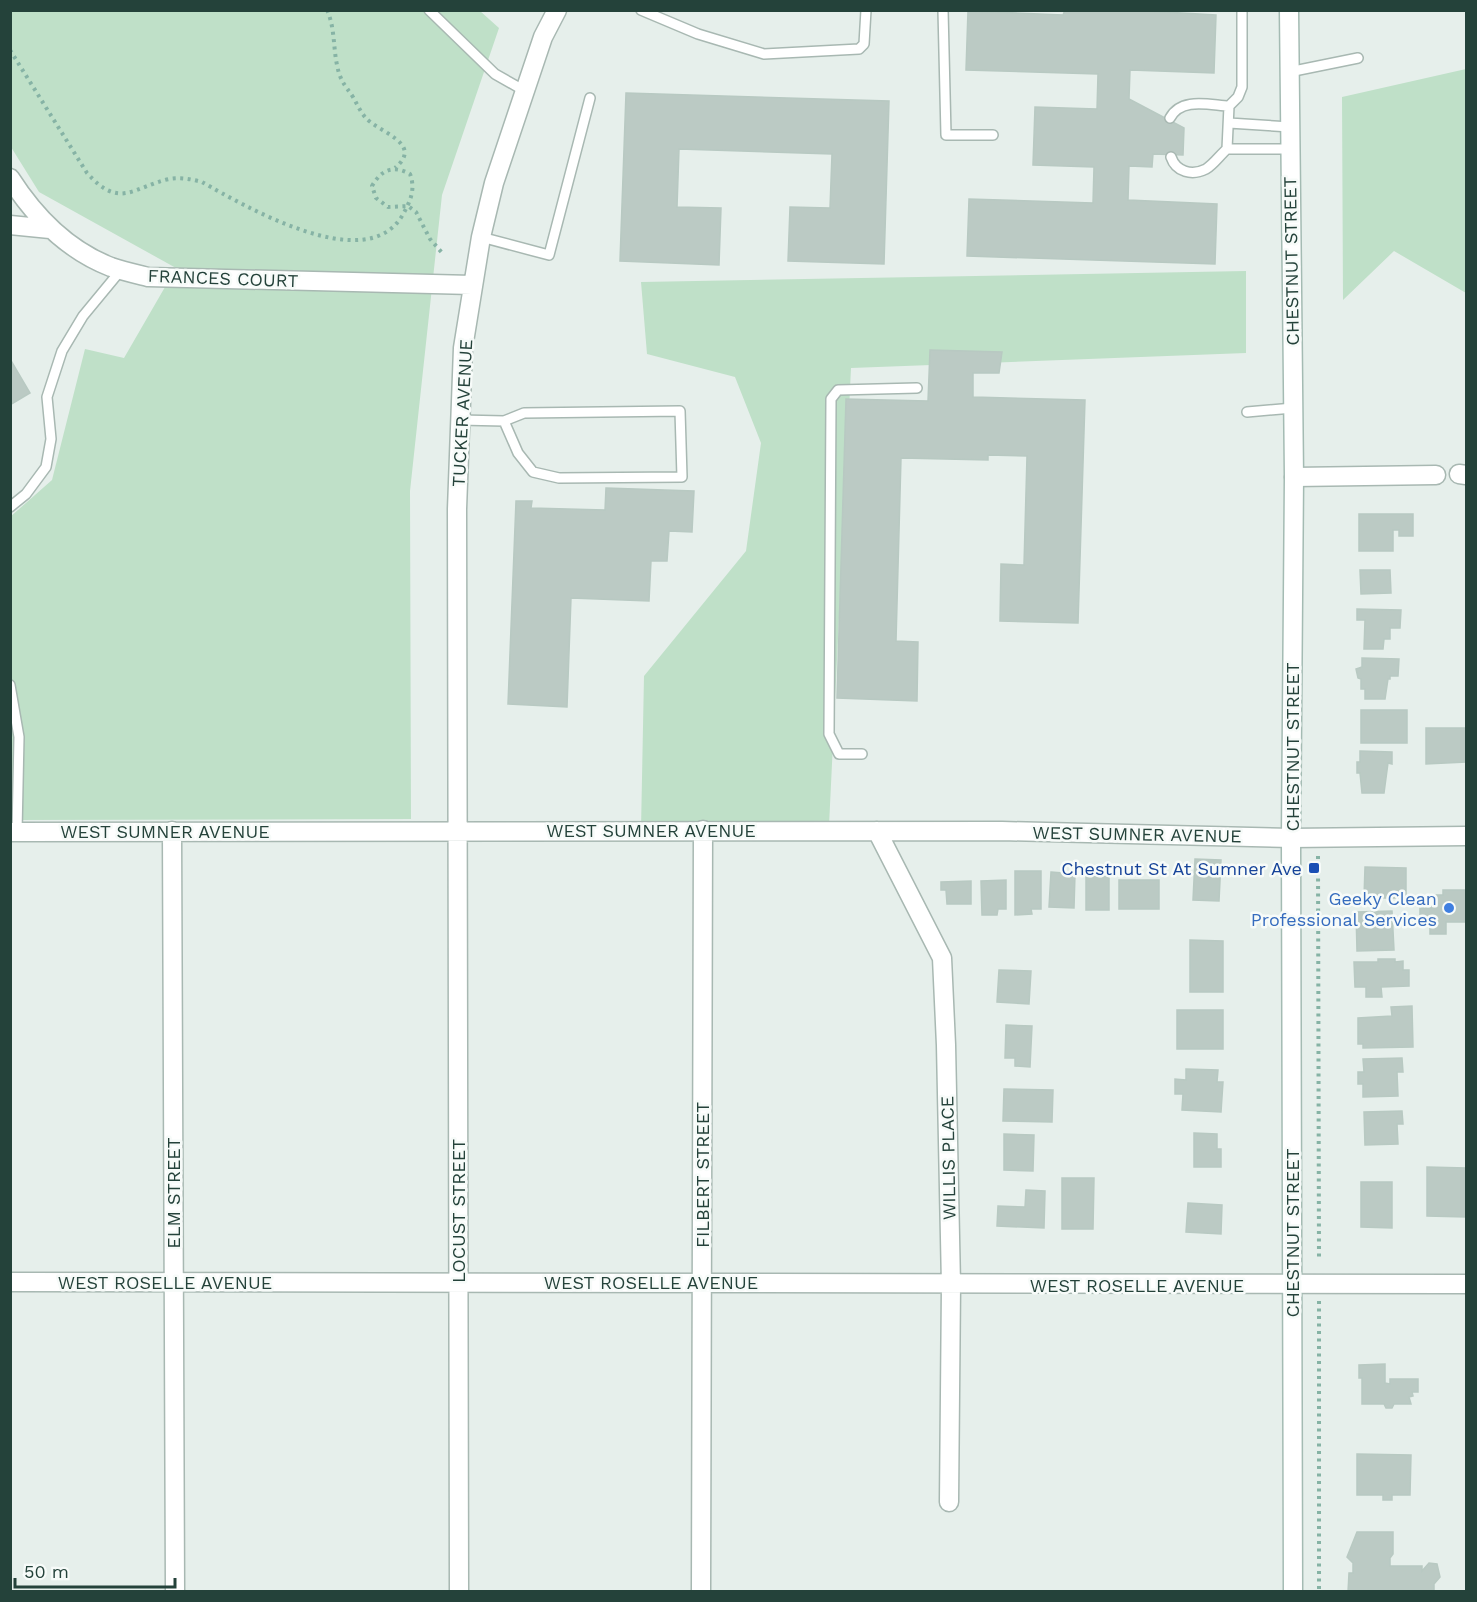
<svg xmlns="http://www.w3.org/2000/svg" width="1477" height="1602" viewBox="0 0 1477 1602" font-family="'Work Sans',sans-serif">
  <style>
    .green { fill: #bfe0c8 }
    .building { fill: #bbcac4; stroke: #b8c9c2; stroke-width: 1.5 }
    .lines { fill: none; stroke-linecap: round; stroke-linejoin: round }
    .lane-casing { stroke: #a8b8b2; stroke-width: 12 }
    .street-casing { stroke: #a8b8b2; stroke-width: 21 }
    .secondary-casing { stroke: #a4bbb3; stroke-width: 21 }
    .path { stroke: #86b3a5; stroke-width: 4; stroke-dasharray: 3 4.5; stroke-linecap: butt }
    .lane { stroke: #fff; stroke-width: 9 }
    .street { stroke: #fff; stroke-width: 18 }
    .secondary { stroke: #fff; stroke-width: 18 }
    .transit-dot { fill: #1a4fb4; stroke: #f7fbf9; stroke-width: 2 }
    .shop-dot { fill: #3f7fe0; stroke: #f7fbf9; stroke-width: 2 }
    .labels { text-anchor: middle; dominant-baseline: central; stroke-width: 5; stroke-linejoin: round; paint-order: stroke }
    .street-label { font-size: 18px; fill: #24423a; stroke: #f7fbf9 }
    .transit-label { font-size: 18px; fill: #164399; stroke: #f7fbf9; text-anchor: end }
    .shop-label { font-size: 18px; fill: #366cbe; stroke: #f7fbf9; text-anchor: end }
  </style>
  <rect width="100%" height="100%" fill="#e6efeb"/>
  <!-- green -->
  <path class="green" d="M 11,11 L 480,11 L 499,28 L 442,195 L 410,491 L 411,819 L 11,820 L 10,517 L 52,480 L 85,349 L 124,358 L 176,268 L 39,192 L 11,147 Z
    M 1466,69 L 1466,293 L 1394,251 L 1343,300 L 1342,97 Z
    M 1246,271 L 1246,353 L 851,368 L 829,826 L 641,829 L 644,676 L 746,551 L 761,443 L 735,377 L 647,354 L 641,282 Z"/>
  <!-- building -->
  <path class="building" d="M 1065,10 L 1130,10 L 1216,15 L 1214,73 L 1130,70 L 1129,99 L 1184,128 L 1183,155 L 1153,154 L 1152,167 L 1129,166 L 1128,200 L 1217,204 L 1215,264 L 967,256 L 969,199 L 1093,203 L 1094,167 L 1033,165 L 1035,107 L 1097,109 L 1098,74 L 966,70 L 968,11 L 1063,15 Z
    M 626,93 L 889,101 L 884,264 L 788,261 L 790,207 L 830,208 L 832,154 L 679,149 L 677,207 L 721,208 L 719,265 L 620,261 Z
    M 930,350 L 1002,352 L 999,373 L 973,373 L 973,397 L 1085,400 L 1078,623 L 1000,621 L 1001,564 L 1024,565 L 1027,456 L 988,455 L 988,460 L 901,458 L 896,641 L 918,642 L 917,701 L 837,698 L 846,399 L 928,401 Z
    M 10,359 L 30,393 L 10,405 Z
    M 606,488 L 694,491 L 692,532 L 669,531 L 667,561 L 651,561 L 649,601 L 571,598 L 567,707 L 508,704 L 516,501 L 532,501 L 531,508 L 605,510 Z
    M 1359,514 L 1413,514 L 1413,536 L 1399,536 L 1399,530 L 1393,530 L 1393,551 L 1359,551 Z
    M 1360,570 L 1390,570 L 1391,593 L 1361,594 Z
    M 1357,609 L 1401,610 L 1400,628 L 1390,628 L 1390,639 L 1384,639 L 1383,649 L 1364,649 L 1365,620 L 1357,620 Z
    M 1362,658 L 1399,659 L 1398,676 L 1390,676 L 1390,679 L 1388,679 L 1385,699 L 1365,699 L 1365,689 L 1361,689 L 1361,679 L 1358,678 L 1356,669 L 1362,667 Z
    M 1361,710 L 1407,710 L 1407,743 L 1361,743 Z
    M 1426,728 L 1466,728 L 1466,762 L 1426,764 Z
    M 1360,751 L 1392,752 L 1392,764 L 1388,763 L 1384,793 L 1362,793 L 1360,773 L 1357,773 L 1357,762 L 1360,762 Z
    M 1195,859 L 1221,860 L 1219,901 L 1193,900 Z
    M 1365,867 L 1406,868 L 1406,898 L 1364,898 Z
    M 1015,871 L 1041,871 L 1041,909 L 1031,909 L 1032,914 L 1015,915 Z
    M 1051,872 L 1075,874 L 1074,908 L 1049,907 Z
    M 1086,876 L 1109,876 L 1109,910 L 1086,910 Z
    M 1006,880 L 1006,909 L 998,909 L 997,915 L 982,915 L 981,881 Z
    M 1119,880 L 1159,880 L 1159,909 L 1119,909 Z
    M 971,881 L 971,904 L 947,904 L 946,890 L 941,890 L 941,882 Z
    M 1443,890 L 1466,890 L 1466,922 L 1446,922 L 1446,934 L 1430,934 L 1430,923 L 1420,923 L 1420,908 L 1431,908 L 1430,895 L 1443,895 Z
    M 1392,911 L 1394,950 L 1357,951 L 1356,912 Z
    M 1190,940 L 1223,941 L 1223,992 L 1190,992 Z
    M 1378,959 L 1395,959 L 1395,962 L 1403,961 L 1403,970 L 1409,970 L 1409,986 L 1381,987 L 1382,997 L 1366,997 L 1366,987 L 1355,987 L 1354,962 L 1378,962 Z
    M 999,970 L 1031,971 L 1029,1004 L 997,1002 Z
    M 1412,1006 L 1413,1047 L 1363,1048 L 1363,1044 L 1358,1044 L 1358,1018 L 1392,1016 L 1391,1007 Z
    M 1177,1010 L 1223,1010 L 1223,1049 L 1177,1049 Z
    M 1006,1025 L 1032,1026 L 1030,1067 L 1015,1066 L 1015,1058 L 1005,1058 Z
    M 1402,1058 L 1403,1072 L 1397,1072 L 1398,1096 L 1363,1097 L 1363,1084 L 1358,1084 L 1358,1072 L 1364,1072 L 1363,1059 Z
    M 1186,1069 L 1218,1070 L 1217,1082 L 1223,1082 L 1221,1112 L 1182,1110 L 1183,1094 L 1175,1094 L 1175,1079 L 1186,1080 Z
    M 1004,1089 L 1053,1090 L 1052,1122 L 1003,1121 Z
    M 1402,1111 L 1403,1124 L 1397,1124 L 1398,1144 L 1365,1145 L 1364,1112 Z
    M 1194,1133 L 1217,1134 L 1217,1149 L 1221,1149 L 1221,1167 L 1194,1167 Z
    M 1004,1134 L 1034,1135 L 1033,1171 L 1004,1170 Z
    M 1427,1167 L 1466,1168 L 1466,1217 L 1427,1216 Z
    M 1062,1178 L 1094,1178 L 1093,1229 L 1062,1229 Z
    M 1361,1182 L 1392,1182 L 1392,1228 L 1361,1227 Z
    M 1026,1190 L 1045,1191 L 1044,1228 L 997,1226 L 998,1206 L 1025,1207 Z
    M 1188,1203 L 1222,1205 L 1221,1234 L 1186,1232 Z
    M 1385,1364 L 1385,1383 L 1390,1384 L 1390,1379 L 1418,1379 L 1418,1392 L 1412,1392 L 1413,1396 L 1409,1397 L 1411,1404 L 1394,1404 L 1392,1408 L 1386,1408 L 1384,1404 L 1362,1404 L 1362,1378 L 1359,1378 L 1359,1365 Z
    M 1357,1454 L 1411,1455 L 1410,1495 L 1392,1495 L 1392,1500 L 1383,1500 L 1383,1495 L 1357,1495 Z
    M 1357,1532 L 1393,1532 L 1393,1554 L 1390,1558 L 1390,1566 L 1422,1566 L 1422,1571 L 1429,1563 L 1437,1564 L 1440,1577 L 1434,1584 L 1434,1592 L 1348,1592 L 1349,1573 L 1353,1573 L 1353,1563 L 1347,1557 Z"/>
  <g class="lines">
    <!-- lane casing -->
    <g class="lane-casing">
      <path id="lane" d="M 429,10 L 495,74 L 525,91
        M 641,10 L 698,34 L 764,54 L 859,49 L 864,44 L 866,10
        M 943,10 L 946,135 L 993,135
        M 1289,72 L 1358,58
        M 1170,118 C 1181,97 1209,105 1229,106
        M 1229,123 L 1290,127
        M 1227,149 L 1290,149
        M 1171,157 C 1176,172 1192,176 1206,169 C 1214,164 1220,155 1227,149 L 1229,106 L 1238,97 L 1242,87 L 1242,10
        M 481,237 L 549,255 L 590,98
        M 1247,412 L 1293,408
        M 460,420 L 504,421 L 524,413 L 680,411 L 682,477 L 559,478 L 533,472 L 518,453 L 504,421
        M 10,507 L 26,494 L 46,467 L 51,439 L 47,397 L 62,351 L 83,316 L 121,270
        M 10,685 L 19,737 L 17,832
        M 862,754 L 839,754 L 829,734 L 831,399 L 838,390 L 917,388"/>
    </g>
    <!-- street casing -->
    <g class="street-casing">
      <path id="street" d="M 10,178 C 35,217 67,250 111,267 C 123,271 136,274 148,277 L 472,285
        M 10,225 L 50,229
        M 1459,474 L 1466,475
        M 1294,477 L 1436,475
        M 172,831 L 175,1592
        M 877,831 L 942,958 L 946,1045 L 951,1285 L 949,1502
        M 10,832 L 1002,831 L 1291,838 L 1466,836
        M 10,1282 C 496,1281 981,1285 1466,1284
        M 459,1592 L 457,509 L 463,348 L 481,237 L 494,183 L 543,37 L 557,10
        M 701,1592 L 703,830"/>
    </g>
    <!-- secondary casing -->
    <g class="secondary-casing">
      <path id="secondary" d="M 1289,10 L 1294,477 L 1291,838 L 1293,1592"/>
    </g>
    <!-- path -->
    <path class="path" d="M 327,10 C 335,28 333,46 337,65 C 340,81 345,85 353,97 C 357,104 360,111 365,117 C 377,132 425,143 395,168
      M 10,50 L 87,173 C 120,210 133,187 169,179 C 180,177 191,179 202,182 C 245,206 365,277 402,216 C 410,202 416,190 410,174 C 393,165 382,169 372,186 L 376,198 L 388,207 L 408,206 L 416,212 L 430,239 L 444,255
      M 1318,856 L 1319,1260
      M 1319,1301 L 1319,1592"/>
    <!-- lane -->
    <use href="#lane" class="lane"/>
    <!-- street -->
    <use href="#street" class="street"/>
    <!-- secondary -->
    <use href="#secondary" class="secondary"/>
  </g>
  <!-- markers -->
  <rect class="transit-dot" x="1308" y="862" width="12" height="12" rx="3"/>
  <circle class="shop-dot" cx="1449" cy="908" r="6"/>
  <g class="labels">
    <!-- street labels -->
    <g class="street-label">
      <text transform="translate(1291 261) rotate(-91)">CHESTNUT STREET</text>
      <text transform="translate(223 278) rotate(2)">FRANCES COURT</text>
      <text transform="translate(462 413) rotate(-87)">TUCKER AVENUE</text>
      <text transform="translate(1292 747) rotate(-90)">CHESTNUT STREET</text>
      <text x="651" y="830">WEST SUMNER AVENUE</text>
      <text x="165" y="831">WEST SUMNER AVENUE</text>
      <text transform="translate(1137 834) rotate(1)">WEST SUMNER AVENUE</text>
      <text transform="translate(948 1158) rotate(-91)">WILLIS PLACE</text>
      <text transform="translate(702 1175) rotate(-90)">FILBERT STREET</text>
      <text transform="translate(173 1193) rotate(-90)">ELM STREET</text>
      <text transform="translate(458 1211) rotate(-90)">LOCUST STREET</text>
      <text transform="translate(1292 1233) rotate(-90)">CHESTNUT STREET</text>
      <text x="165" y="1282">WEST ROSELLE AVENUE</text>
      <text x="651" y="1282">WEST ROSELLE AVENUE</text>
      <text x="1137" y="1285">WEST ROSELLE AVENUE</text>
    </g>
    <!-- transit labels -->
    <g class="transit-label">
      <text x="1302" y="868">Chestnut St At Sumner Ave</text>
    </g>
    <!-- shop labels -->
    <g class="shop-label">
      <text x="1437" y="898">Geeky Clean<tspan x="1437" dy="21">Professional Services</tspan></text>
    </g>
  </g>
  <!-- border -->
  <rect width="1477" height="1602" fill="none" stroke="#24423a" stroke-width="24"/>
  <!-- scale -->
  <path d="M15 1578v9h160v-9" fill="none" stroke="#24423a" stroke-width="3"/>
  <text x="24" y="1578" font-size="18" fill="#24423a" stroke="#f7fbf9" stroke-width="4.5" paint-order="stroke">50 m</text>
</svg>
